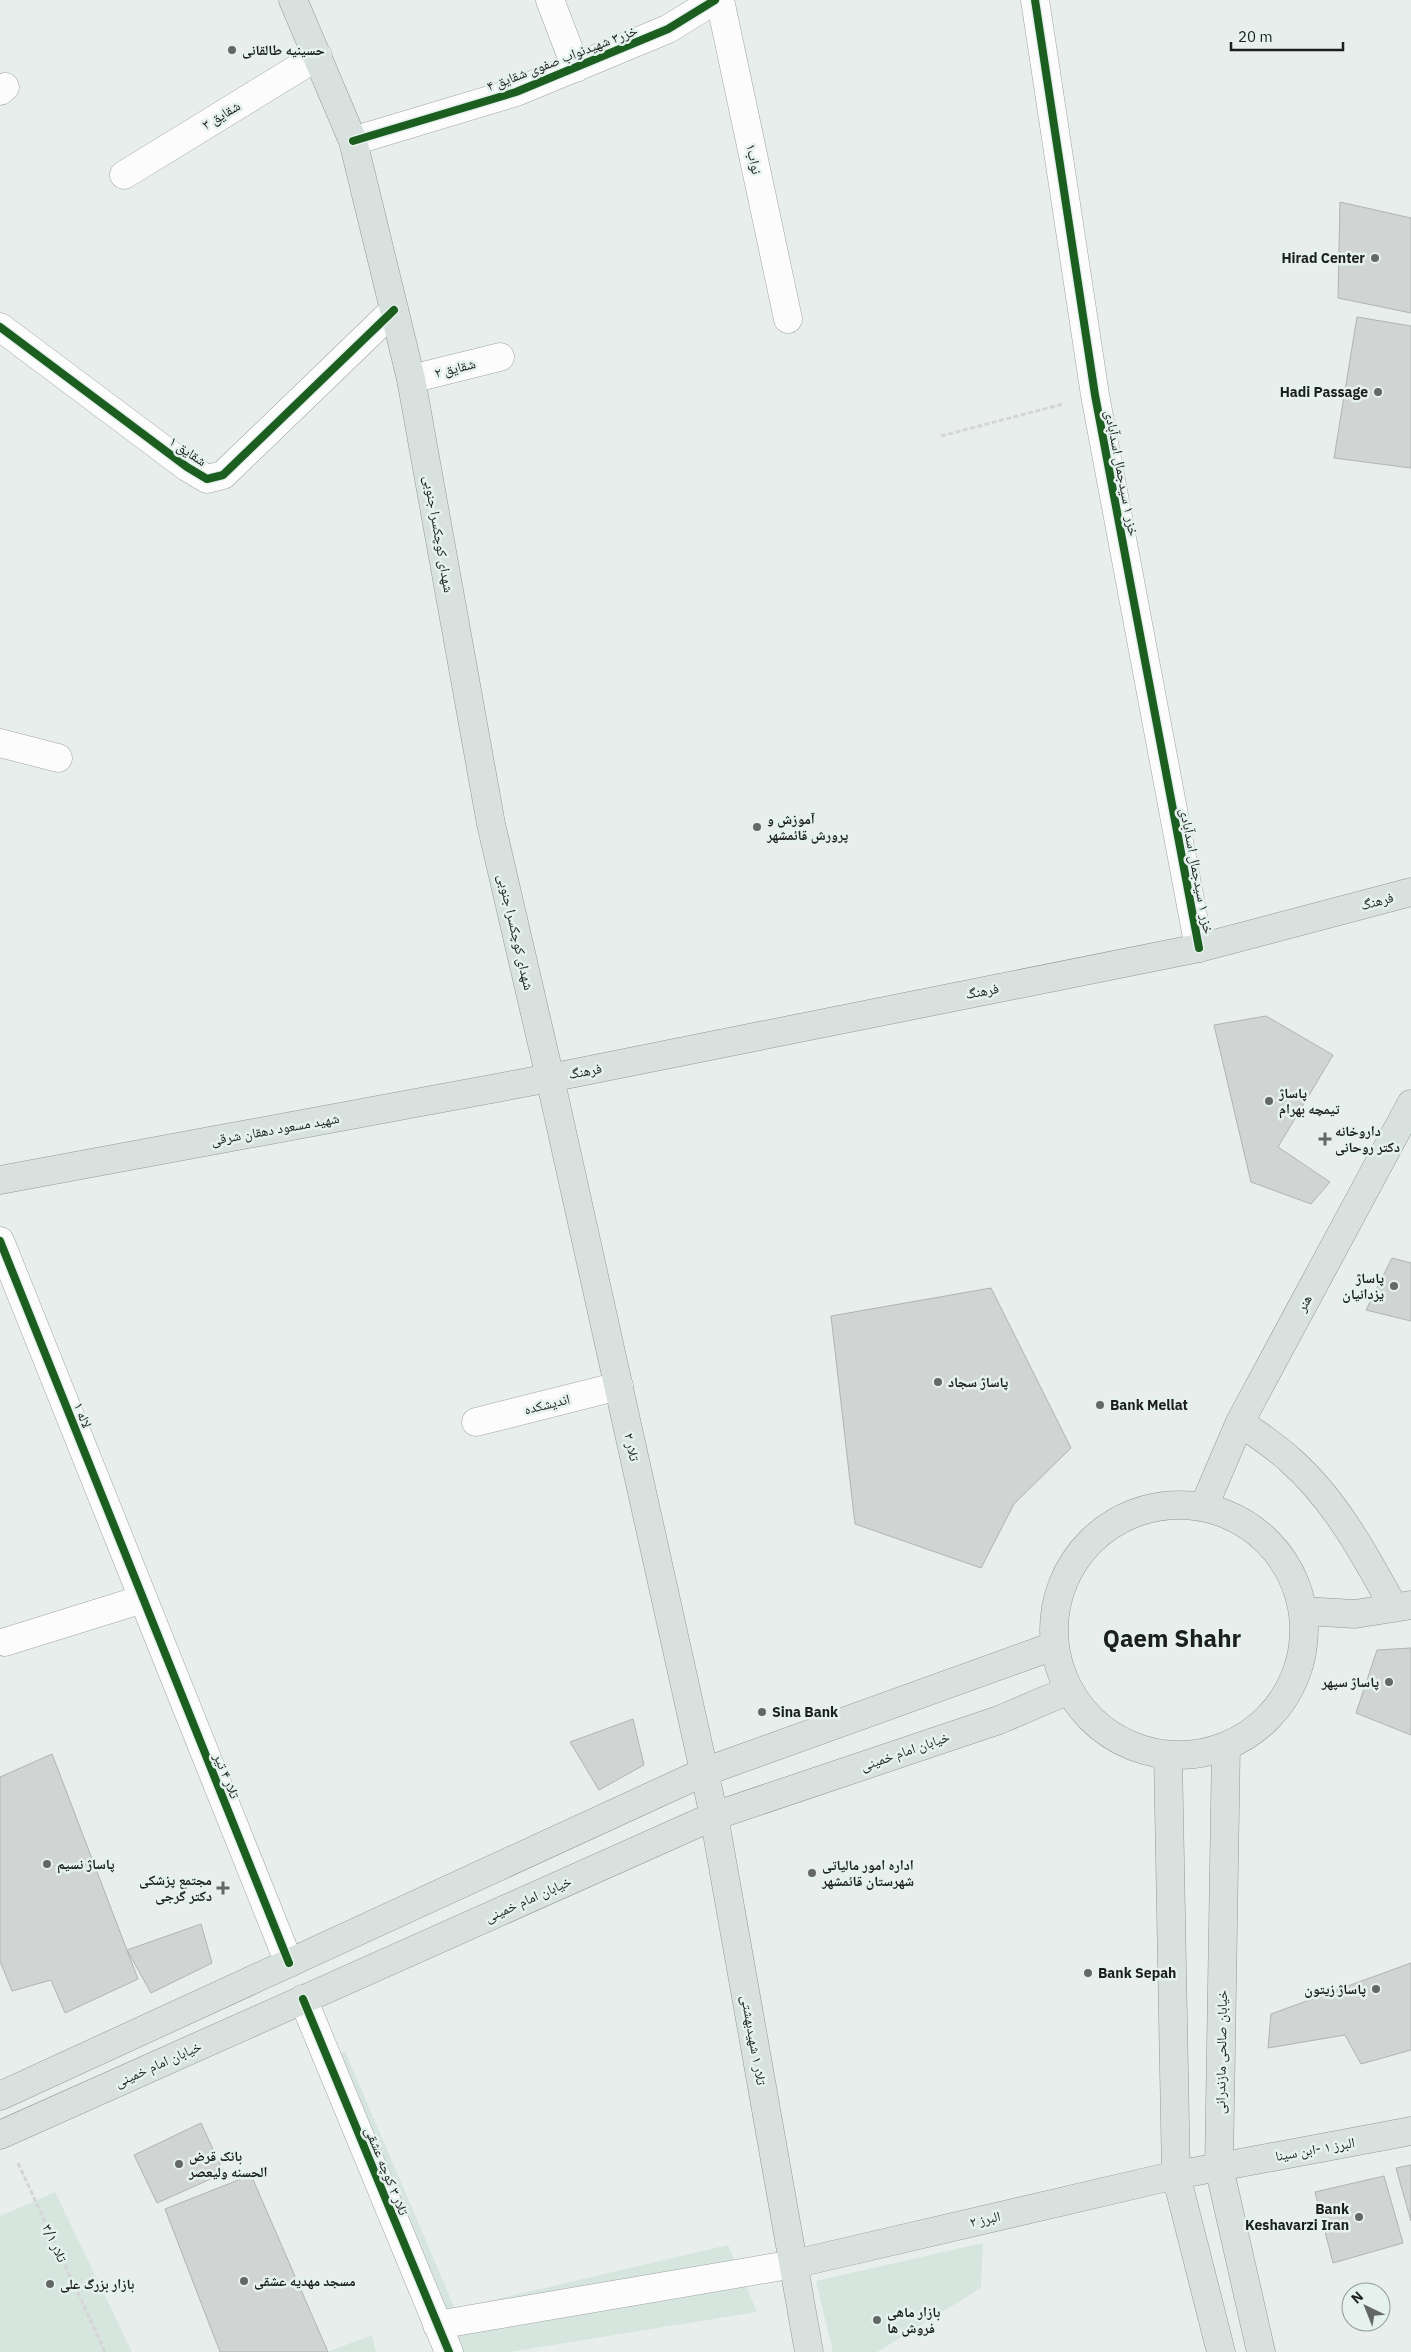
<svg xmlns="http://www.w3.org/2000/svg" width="1411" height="2352" viewBox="0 0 1411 2352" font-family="'IBM Plex Sans','Noto Naskh Arabic',sans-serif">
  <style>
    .built { fill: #d7e5df }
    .building { fill: #d0d4d2; stroke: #b0b4b2 }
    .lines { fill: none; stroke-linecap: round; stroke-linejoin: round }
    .minor-casing { stroke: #9fa4a2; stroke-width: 29 }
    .major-casing { stroke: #8b9c96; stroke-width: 29 }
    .path { stroke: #d4d5d4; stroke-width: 3; stroke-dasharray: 5 2.5; stroke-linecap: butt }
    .minor { stroke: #fcfcfc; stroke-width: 28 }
    .major { stroke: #d8e1de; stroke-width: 28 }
    .cycleway-casing { stroke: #e5f1ec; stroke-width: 11 }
    .cycleway { stroke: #1b5e20; stroke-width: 8 }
    .poi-dot { fill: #636765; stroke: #e5f1ec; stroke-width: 2 }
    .labels { text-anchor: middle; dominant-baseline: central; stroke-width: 5; stroke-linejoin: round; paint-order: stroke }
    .poi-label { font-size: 14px; font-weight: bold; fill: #1b1f1d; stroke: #e5f1ec; text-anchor: start }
    .street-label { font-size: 14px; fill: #1b1f1d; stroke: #e5f1ec }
    .town-label { font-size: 24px; font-weight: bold; fill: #1b1f1d; stroke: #e5f1ec }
  </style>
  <rect width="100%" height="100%" fill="#e8eeeb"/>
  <!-- built -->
  <path class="built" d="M 345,2051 L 455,2309 L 728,2245 L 757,2312 L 509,2352 L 436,2352 L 315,2066 Z
    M 55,2192 L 132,2352 L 0,2352 L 0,2216 Z
    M 983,2243 L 981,2288 L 877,2352 L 833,2352 L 816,2281 Z
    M 372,2335 L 376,2352 L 327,2352 Z"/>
  <!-- building -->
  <path class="building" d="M 1340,202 L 1411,218 L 1411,313 L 1338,298 Z
    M 1357,317 L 1411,326 L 1411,468 L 1334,458 Z
    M 1266,1016 L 1333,1055 L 1278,1147 L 1330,1182 L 1311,1204 L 1251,1182 L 1214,1025 Z
    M 1392,1258 L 1411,1263 L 1411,1321 L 1366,1310 Z
    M 991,1288 L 1071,1448 L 1014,1504 L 981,1568 L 855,1524 L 831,1316 Z
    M 1411,1648 L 1411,1735 L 1356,1713 L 1377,1650 Z
    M 633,1719 L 644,1765 L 599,1790 L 570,1742 Z
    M 52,1754 L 138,1979 L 65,2013 L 51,1980 L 12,1991 L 0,1961 L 0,1777 Z
    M 201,1924 L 212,1963 L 151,1993 L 127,1950 Z
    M 1411,1963 L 1411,2050 L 1361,2064 L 1345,2035 L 1268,2048 L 1271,2014 Z
    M 201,2123 L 224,2173 L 157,2203 L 134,2155 Z
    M 1411,2165 L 1411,2221 L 1396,2168 Z
    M 251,2175 L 328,2352 L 220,2352 L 165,2209 Z
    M 1384,2176 L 1403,2243 L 1333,2263 L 1315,2192 Z"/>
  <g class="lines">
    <!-- minor casing -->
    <g class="minor-casing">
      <path id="minor" d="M 550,0 L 576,68
        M 720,0 L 788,319
        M 1035,0 L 1095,395 L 1199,948
        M 0,91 L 5,87
        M 353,141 L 516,92 L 668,29 L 715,0
        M 124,175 L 318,56
        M 0,327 L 187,467 L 207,479 L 223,475 L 394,310
        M 411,379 L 500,357
        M 0,743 L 58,758
        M 0,1241 L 289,1963
        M 476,1422 L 619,1386
        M 5,1642 L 143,1599
        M 303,1999 L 449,2352
        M 437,2325 L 794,2264"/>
    </g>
    <!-- major casing -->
    <g class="major-casing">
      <path id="major" d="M 293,0 L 353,141 L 411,379 L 491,824 L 550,1078 L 714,1816 L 809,2352
        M 0,1180 L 550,1078 L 1199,948 L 1411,892
        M 1240,1422 C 1256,1434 1274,1445 1289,1459 C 1335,1499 1365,1555 1394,1608
        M1054 1630a125 125 0 1 1 250 0a125 125 0 1 1-250 0Z
        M 1204,1506 L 1240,1422 L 1411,1104
        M 1304,1611 L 1355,1614 L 1411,1605
        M 1226,1747 L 1219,2167 L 1261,2352
        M 1168,1756 L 1176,2175 L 1221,2352
        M 0,2096 L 704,1772 L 1054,1646
        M 0,2135 L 714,1816 L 999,1720 L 1067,1691
        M 794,2264 L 1176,2175 L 1411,2131"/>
    </g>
    <!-- path -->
    <path class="path" d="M 941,436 L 1063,404
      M 18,2163 L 105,2352"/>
    <!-- minor -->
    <use href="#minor" class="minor"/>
    <!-- major -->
    <use href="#major" class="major"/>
    <!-- cycleway casing -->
    <g class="cycleway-casing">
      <path id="cycleway" d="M 1035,0 L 1095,395 L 1199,948
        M 353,141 L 516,92 L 668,29 L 715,0
        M 0,327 L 187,467 L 207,479 L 223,475 L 394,310
        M 0,1241 L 289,1963
        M 303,1999 L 449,2352"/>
    </g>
    <!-- cycleway -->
    <use href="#cycleway" class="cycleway"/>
  </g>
  <!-- markers -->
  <g class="poi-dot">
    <circle cx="232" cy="50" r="5"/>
    <circle cx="1375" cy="258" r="5"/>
    <circle cx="1378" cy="392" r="5"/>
    <circle cx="757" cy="827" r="5"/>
    <circle cx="1269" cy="1101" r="5"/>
    <path d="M1322.5 1131.5h5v5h5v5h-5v5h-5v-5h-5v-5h5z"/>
    <circle cx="1394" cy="1286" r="5"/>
    <circle cx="938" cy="1382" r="5"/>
    <circle cx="1100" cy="1405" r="5"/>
    <circle cx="1389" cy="1682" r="5"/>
    <circle cx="762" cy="1712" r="5"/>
    <circle cx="47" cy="1864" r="5"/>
    <circle cx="812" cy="1873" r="5"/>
    <path d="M220.5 1880.5h5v5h5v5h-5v5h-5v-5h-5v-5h5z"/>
    <circle cx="1088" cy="1973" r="5"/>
    <circle cx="1376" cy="1989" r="5"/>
    <circle cx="179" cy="2164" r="5"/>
    <circle cx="1359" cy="2217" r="5"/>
    <circle cx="244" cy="2281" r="5"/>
    <circle cx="50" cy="2284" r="5"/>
    <circle cx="877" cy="2320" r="5"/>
  </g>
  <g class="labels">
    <!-- poi labels -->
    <g class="poi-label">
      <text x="242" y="50">حسینیه طالقانی</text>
      <text x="1365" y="258" text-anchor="end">Hirad Center</text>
      <text x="1368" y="392" text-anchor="end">Hadi Passage</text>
      <text x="767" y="819">آموزش و<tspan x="767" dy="16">پرورش قائمشهر</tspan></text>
      <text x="1279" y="1093">پاساژ<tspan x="1279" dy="16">تیمچه بهرام</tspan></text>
      <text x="1335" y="1131">داروخانه<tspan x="1335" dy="16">دکتر روحانی</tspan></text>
      <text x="1384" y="1278" text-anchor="end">پاساژ<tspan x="1384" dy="16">یزدانیان</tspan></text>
      <text x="948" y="1382">پاساژ سجاد</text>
      <text x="1110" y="1405">Bank Mellat</text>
      <text x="1379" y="1682" text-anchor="end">پاساژ سپهر</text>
      <text x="772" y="1712">Sina Bank</text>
      <text x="57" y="1864">پاساژ نسیم</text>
      <text x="822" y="1865">اداره امور مالیاتی<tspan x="822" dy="16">شهرستان قائمشهر</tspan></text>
      <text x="212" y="1880" text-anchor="end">مجتمع پزشکی<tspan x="212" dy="16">دکتر گرجی</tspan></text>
      <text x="1098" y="1973">Bank Sepah</text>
      <text x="1366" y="1989" text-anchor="end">پاساژ زیتون</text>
      <text x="189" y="2156">بانک قرض<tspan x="189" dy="16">الحسنه ولیعصر</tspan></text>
      <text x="1349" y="2209" text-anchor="end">Bank<tspan x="1349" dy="16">Keshavarzi Iran</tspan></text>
      <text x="254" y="2281">مسجد مهدیه عشقی</text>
      <text x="60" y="2284">بازار بزرگ علی</text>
      <text x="887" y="2312">بازار ماهی<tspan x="887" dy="16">فروش ها</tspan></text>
    </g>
    <!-- street labels -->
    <g class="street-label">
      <text transform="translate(562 58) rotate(-21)">خزر۳ شهیدنواب صفوی شقایق ۴</text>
      <text transform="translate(221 115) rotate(-31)">شقایق ۳</text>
      <text transform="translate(754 159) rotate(78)">نواب۱</text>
      <text transform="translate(455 368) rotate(-14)">شقایق ۲</text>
      <text transform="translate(188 451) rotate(34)">شقایق ۱</text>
      <text transform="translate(1122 473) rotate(79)">خزر ۱ سیدجمال اسدآبادی</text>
      <text transform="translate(439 534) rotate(80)">شهدای کوچکسرا جنوبی</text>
      <text transform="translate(1197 871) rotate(79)">خزر ۱ سیدجمال اسدآبادی</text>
      <text transform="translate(1377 901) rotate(-15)">فرهنگ</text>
      <text transform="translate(516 932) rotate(77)">شهدای کوچکسرا جنوبی</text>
      <text transform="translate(982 991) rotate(-11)">فرهنگ</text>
      <text transform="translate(585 1071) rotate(-11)">فرهنگ</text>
      <text transform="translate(275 1129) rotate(-10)">شهید مسعود دهقان شرقی</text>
      <text transform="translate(1304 1303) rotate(-62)">هنر</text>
      <text transform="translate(547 1404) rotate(-14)">اندیشکده</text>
      <text transform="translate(83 1415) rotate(68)">لاله ۱</text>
      <text transform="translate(632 1447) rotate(77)">تلار ۲</text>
      <text transform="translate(905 1751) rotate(-19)">خیابان امام خمینی</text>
      <text transform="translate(227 1776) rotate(68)">تلار ۴ تیر</text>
      <text transform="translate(528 1899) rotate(-24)">خیابان امام خمینی</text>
      <text transform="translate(754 2040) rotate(80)">تلار ۱ شهیدبهشتی</text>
      <text transform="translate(1221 2052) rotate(-89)">خیابان صالحی مازندرانی</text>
      <text transform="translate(158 2064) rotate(-24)">خیابان امام خمینی</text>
      <text transform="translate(1315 2149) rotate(-10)">البرز ۱ -ابن سینا</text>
      <text transform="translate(387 2171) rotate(68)">تلار ۳ کوچه عشقی</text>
      <text transform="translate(985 2219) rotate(-13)">البرز ۲</text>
      <text transform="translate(55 2243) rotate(65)">تلار ۳/۱</text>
    </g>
    <!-- town labels -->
    <g class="town-label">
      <text x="1172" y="1638">Qaem Shahr</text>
    </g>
  </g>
  <!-- north arrow -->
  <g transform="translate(1366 2307) rotate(317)"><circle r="24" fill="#e5f1ec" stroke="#949d99"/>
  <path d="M0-4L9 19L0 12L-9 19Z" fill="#636765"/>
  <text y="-8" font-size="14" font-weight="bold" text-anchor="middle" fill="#1b1f1d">N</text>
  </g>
  <!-- scale -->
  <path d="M1231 42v8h112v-8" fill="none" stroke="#1b1f1d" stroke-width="2.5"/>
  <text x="1238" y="42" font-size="15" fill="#1b1f1d" stroke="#e5f1ec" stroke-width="4" paint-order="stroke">20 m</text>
</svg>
